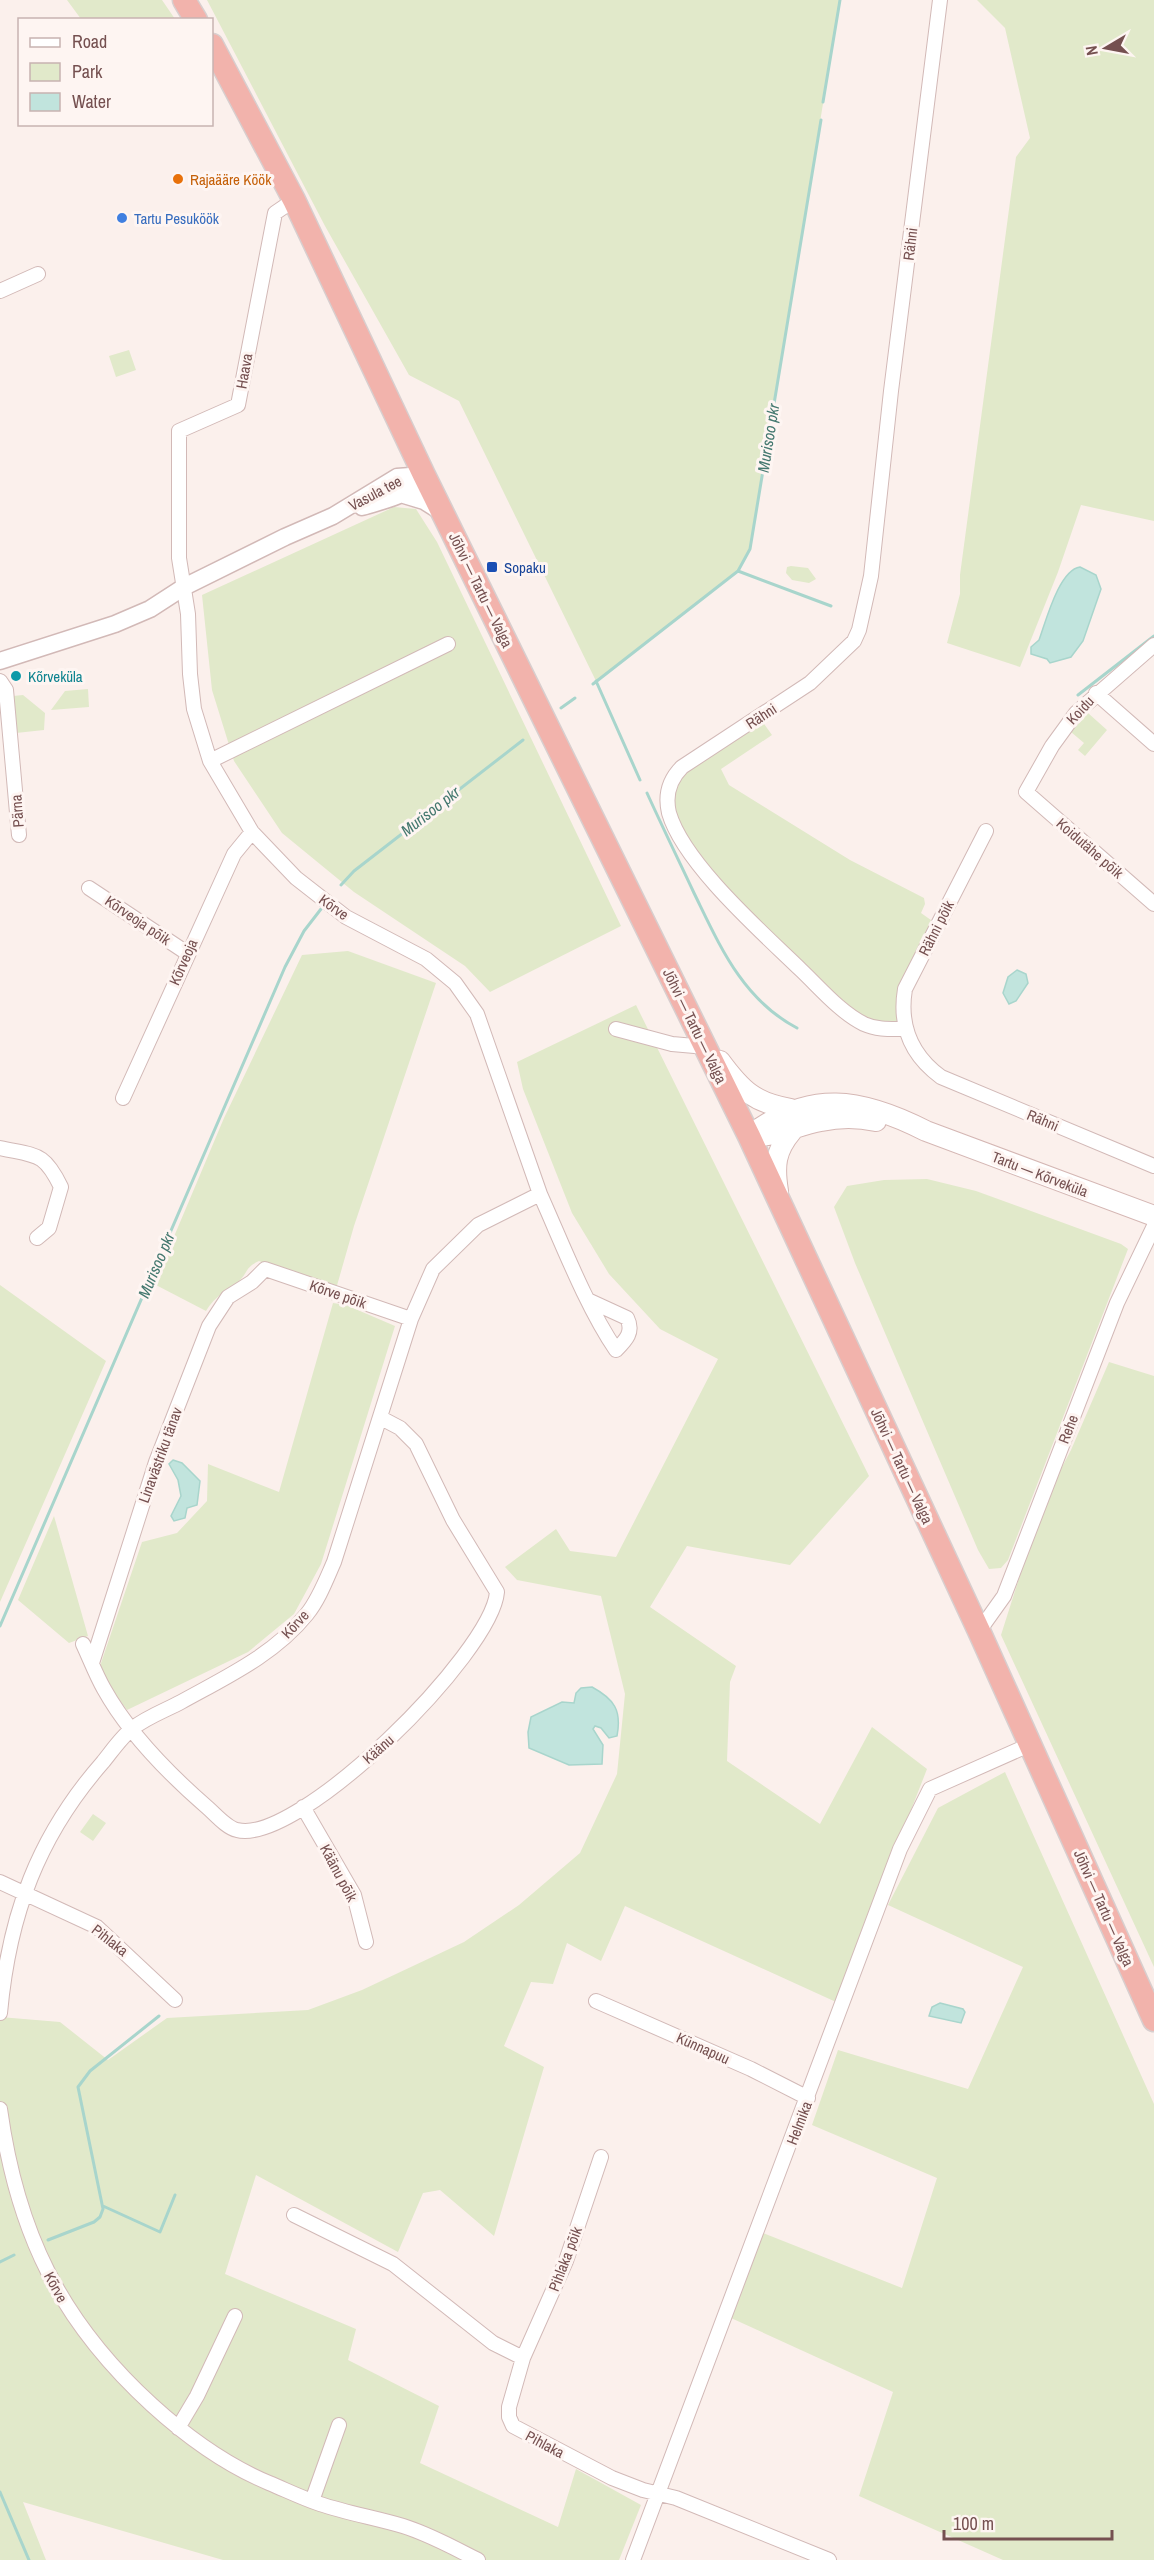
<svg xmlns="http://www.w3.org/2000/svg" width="1154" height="2560" viewBox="0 0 1154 2560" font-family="'Archivo Narrow',sans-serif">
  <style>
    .green { fill: #e1e9ca }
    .water { fill: #c1e4dd; stroke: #a8d5cc; stroke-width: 1.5 }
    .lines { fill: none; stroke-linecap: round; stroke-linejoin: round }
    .stream { stroke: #a8d5cc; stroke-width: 3 }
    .minor-casing { stroke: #d2b9b7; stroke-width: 16 }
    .tertiary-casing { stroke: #d2b9b7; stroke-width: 19 }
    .secondary-casing { stroke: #d5b7b4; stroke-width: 22 }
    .trunk-casing { stroke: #d8cece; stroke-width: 25 }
    .minor { stroke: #fff; stroke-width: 14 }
    .tertiary { stroke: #fff; stroke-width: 16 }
    .secondary { stroke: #fff; stroke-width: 20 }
    .trunk { stroke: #f2b3ac; stroke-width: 22 }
    .food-dot { fill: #e8710a; stroke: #fef5f2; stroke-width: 2 }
    .shop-dot { fill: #3f7fe0; stroke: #fef5f2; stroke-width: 2 }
    .transit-dot { fill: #1a4fb4; stroke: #fef5f2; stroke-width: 2 }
    .culture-dot { fill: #0f9aa8; stroke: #fef5f2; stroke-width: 2 }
    .labels { text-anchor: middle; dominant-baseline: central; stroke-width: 6; stroke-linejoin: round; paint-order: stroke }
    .food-label { font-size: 15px; fill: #c56008; stroke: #fef5f2; text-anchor: start }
    .shop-label { font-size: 15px; fill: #366cbe; stroke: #fef5f2; text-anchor: start }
    .street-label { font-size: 15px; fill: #755050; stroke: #fef5f2 }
    .transit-label { font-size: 15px; fill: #164399; stroke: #fef5f2; text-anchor: start }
    .culture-label { font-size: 15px; fill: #0d838f; stroke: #fef5f2; text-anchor: start }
    .water-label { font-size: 16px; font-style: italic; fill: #44786f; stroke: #fef5f2 }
  </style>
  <rect width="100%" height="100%" fill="#fbf0ec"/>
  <!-- green -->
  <path class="green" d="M 67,0 L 162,0 L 175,19 L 81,19 Z
    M 207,0 L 840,0 L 750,549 L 738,571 L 596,681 L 459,401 L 409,375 L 325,226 Z
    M 977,0 L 1154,0 L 1154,521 L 1081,505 L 1058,572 L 1020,667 L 947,643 L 960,594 L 960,575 L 1016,157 L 1030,138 L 1005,28 Z
    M 129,350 L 136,370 L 116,377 L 109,356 Z
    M 394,507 L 416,509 L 437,542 L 621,926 L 490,992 L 465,966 L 354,892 L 282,833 L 234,761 L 212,690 L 202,595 Z
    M 791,566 L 808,568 L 816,579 L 809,583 L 792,580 L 786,573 L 787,567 Z
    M 88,689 L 89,707 L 51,710 L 65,691 Z
    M 23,695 L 45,713 L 44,730 L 16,733 L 13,696 Z
    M 1088,713 L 1107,730 L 1085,756 L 1078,750 L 1084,743 L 1071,732 Z
    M 762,721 L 772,735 L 721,769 L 729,785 L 850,860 L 924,898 L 925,904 L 921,913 L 938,925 L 905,989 L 905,1029 L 863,1024 L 716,885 L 669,813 L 675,784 L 687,772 Z
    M 348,951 L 436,983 L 354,1226 L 336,1289 L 259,1261 C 245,1267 248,1273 239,1281 C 225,1293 217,1294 206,1311 L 154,1284 L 224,1118 L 302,955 Z
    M 636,1005 L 869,1476 L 790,1565 L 687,1546 L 650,1607 L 736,1666 L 730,1682 L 727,1761 L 820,1824 L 872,1727 L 927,1769 L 836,2002 L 625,1906 L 601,1961 L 567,1943 L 553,1984 L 531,1982 L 504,2046 L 544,2067 L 494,2236 L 440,2190 L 423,2193 L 398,2252 L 256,2175 L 225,2274 L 356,2329 L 348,2360 L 439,2406 L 420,2463 L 558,2527 L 576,2469 L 641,2505 L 619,2560 L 223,2560 L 23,2502 L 46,2560 L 0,2560 L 0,2017 L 60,2022 L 108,2060 L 167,2018 L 308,2010 L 362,1990 L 464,1942 L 519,1905 L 580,1853 L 617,1774 L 625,1694 L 601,1596 L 517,1580 L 505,1567 L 556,1529 L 570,1551 L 616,1557 L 718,1359 L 660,1329 L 609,1274 L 572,1213 L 523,1089 L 517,1062 Z
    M 927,1179 L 976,1191 L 1121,1244 L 1128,1249 L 1008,1560 L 1001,1568 L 989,1569 L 978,1550 L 855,1263 L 834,1207 L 847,1186 L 884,1180 Z
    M 0,1285 L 106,1361 L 0,1602 Z
    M 333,1303 L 346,1305 L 395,1326 L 321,1564 L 294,1614 L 248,1652 L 127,1710 L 112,1690 L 100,1666 L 142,1542 L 177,1533 L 207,1501 L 208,1464 L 279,1492 Z
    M 1109,1362 L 1154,1376 L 1154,1967 L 1001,1635 L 1043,1503 L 1071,1450 Z
    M 54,1516 L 88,1636 L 69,1643 L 18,1600 Z
    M 1005,1772 L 1154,2104 L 1154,2560 L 1003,2560 L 859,2496 L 893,2392 L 731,2318 L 763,2233 L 902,2288 L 937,2178 L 812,2125 L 838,2050 L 968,2089 L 1023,1967 L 888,1905 L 938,1808 Z
    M 93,1814 L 106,1823 L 93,1841 L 80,1832 Z"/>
  <!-- water -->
  <path class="water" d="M 1080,567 L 1096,575 L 1101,589 L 1083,641 L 1071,657 L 1050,663 L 1047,659 L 1031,654 L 1031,647 L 1039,640 C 1046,621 1059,570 1080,567 Z
    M 1017,970 L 1026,974 L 1028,983 L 1016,1001 L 1009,1004 L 1003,993 L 1008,977 Z
    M 173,1460 L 182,1463 L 200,1481 L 197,1505 L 187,1508 L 185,1518 L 174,1521 L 171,1516 L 181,1496 L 178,1480 L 169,1464 Z
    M 592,1687 C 614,1699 622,1710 617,1736 L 609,1738 L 601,1728 L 595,1726 L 593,1729 L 603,1745 L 602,1764 L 569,1765 L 529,1748 L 528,1732 L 531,1717 L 562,1702 L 574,1703 L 576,1693 L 581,1688 Z
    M 940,2003 L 963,2009 L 965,2012 L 961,2023 L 929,2016 L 932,2007 Z"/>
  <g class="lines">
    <!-- stream -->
    <path class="stream" d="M 823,102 L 840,0
      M 738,571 L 831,606
      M 596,681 L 640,780
      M 593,684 L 738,571 L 750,549 L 821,120
      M 1078,695 L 1154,636
      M 561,708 L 575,698
      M 647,793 C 662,826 678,859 694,893 C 720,946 742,999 797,1028
      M 341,885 L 354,871 L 523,740
      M 0,1626 L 285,967 L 304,931 L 321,909
      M 103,2206 L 160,2232 L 175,2195
      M 48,2240 L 94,2222 L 100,2217 L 103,2209 L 78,2087 L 90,2071 L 159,2016
      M 0,2262 L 14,2255
      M 0,2492 L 29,2560"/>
    <!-- minor casing -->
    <g class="minor-casing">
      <path id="minor" d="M 0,291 L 38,274
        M 1154,645 L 1076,713 L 1052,746 L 1026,792 L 1154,904
        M 0,681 L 6,690 L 19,835
        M 1096,693 L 1154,744
        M 210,761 L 448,644
        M 986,831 L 905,989 C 899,1025 911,1055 941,1077 L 1154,1166
        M 89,888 L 187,953
        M 616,1029 L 672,1044 L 706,1047
        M 905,1029 C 891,1029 877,1030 864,1024 C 840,1012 820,988 801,970 C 763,933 684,864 669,813 C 665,796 669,780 682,767 L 810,683 L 854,641 L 859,630 L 871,576 L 891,391 L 940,0
        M 123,1098 L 234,854 L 252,832
        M 0,1148 C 37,1156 44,1152 61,1187 L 49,1228 L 37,1238
        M 540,1194 C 562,1243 586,1306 616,1350 C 626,1340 634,1332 627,1318 L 590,1301
        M 979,1631 L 1004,1596 L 1117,1303 L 1154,1226
        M 83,1644 C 90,1659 96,1675 104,1689 C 129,1734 170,1775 208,1808 C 216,1815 227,1828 237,1830 C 298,1846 492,1653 497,1592 L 453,1520 L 416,1444 L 400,1428 L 381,1418
        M 92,1663 L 156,1462 L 209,1326 L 228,1297 L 252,1282 L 265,1269 L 411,1319
        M 303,1807 L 354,1895 L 366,1942
        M 0,1882 L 97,1927 L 175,2000
        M 596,2001 L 751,2069 L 808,2098
        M 0,2013 C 9,1915 38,1836 103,1762 C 112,1751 122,1736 133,1728 C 147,1717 166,1710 181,1702 C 226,1677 274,1655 307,1614 C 319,1599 326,1580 334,1562 L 411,1319 L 433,1269 L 478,1225 L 540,1194 L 477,1014 L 455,983 L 426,959 L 346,917 L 296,878 L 252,832 L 210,761 L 194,709 L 190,674 L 188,614 L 179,558 L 179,431 L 238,405 L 275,213 L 294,200
        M 0,2109 C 17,2232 60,2321 152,2405 C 186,2436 226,2465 269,2483 C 286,2490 302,2498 320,2504 C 347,2513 376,2518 403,2526 C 429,2534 454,2548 478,2560
        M 601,2157 L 566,2261 L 523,2358 L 509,2407 L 509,2417 L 513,2426 L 612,2478 L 643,2490 L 676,2498 L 829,2560
        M 294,2215 L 393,2264 L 493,2343 L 523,2358
        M 178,2428 L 197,2396 L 235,2316
        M 312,2501 L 339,2425
        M 633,2560 L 900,1849 L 930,1789 L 1029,1745"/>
    </g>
    <!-- tertiary casing -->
    <g class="tertiary-casing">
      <path id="tertiary" d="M 404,495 L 424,501 L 443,513
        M 362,507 C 387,499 408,497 424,475
        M 0,661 L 115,624 L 150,609 L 184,587 L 285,537 L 333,516 L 397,477 L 424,475"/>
    </g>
    <!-- secondary casing -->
    <g class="secondary-casing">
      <path id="secondary" d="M 720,1061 C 742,1091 755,1103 791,1109
        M 749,1136 C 810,1089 861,1098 926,1131 L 1154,1216
        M 749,1136 C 778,1137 794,1126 821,1121 C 839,1117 858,1117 876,1121
        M 778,1191 C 774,1166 775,1151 792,1131"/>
    </g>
    <!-- trunk casing -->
    <g class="trunk-casing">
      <path id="trunk" d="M 184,0 L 196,20
        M 212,45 L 294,200 L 424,475 L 749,1136 L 979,1631 L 1154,2020"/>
    </g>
    <!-- minor -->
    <use href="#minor" class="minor"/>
    <!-- tertiary -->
    <use href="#tertiary" class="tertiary"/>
    <!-- secondary -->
    <use href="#secondary" class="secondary"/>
    <!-- trunk -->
    <use href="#trunk" class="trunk"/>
  </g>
  <!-- markers -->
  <circle class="food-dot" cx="178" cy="179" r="6"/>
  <circle class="shop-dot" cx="122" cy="218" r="6"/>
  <rect class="transit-dot" x="486" y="561" width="12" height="12" rx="3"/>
  <circle class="culture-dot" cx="16" cy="676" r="6"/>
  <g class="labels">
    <!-- food labels -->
    <g class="food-label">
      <text x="190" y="179">Rajaääre Köök</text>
    </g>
    <!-- shop labels -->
    <g class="shop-label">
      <text x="134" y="218">Tartu Pesuköök</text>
    </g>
    <!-- street labels -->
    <g class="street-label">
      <text transform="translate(910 244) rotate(-83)">Rähni</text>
      <text transform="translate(244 371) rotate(-80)">Haava</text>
      <text transform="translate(375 493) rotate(-28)">Vasula tee</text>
      <text transform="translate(481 590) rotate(64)">Jõhvi — Tartu — Valga</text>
      <text transform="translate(1080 710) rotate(-47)">Koidu</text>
      <text transform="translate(761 716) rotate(-33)">Rähni</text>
      <text transform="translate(17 811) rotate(-94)">Pärna</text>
      <text transform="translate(1090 848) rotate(41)">Koidutähe põik</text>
      <text transform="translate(334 907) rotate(36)">Kõrve</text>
      <text transform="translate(138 920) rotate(34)">Kõrveoja põik</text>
      <text transform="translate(936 928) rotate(-63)">Rähni põik</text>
      <text transform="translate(183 962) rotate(-66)">Kõrveoja</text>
      <text transform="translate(695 1026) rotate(64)">Jõhvi — Tartu — Valga</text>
      <text transform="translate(1043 1120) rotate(23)">Rähni</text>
      <text transform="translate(1040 1174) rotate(21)">Tartu — Kõrveküla</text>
      <text transform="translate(338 1294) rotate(19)">Kõrve põik</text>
      <text transform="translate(1068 1429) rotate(-69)">Rehe</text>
      <text transform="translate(160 1455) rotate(-70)">Linavästriku tänav</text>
      <text transform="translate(902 1466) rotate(65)">Jõhvi — Tartu — Valga</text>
      <text transform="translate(295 1624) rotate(-47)">Kõrve</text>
      <text transform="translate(378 1749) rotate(-41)">Käänu</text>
      <text transform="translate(339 1873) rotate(62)">Käänu põik</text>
      <text transform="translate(1104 1908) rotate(66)">Jõhvi — Tartu — Valga</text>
      <text transform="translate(110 1940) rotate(38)">Pihlaka</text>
      <text transform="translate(703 2048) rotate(24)">Künnapuu</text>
      <text transform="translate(799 2123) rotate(-69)">Helmika</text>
      <text transform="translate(565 2259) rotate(-69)">Pihlaka põik</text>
      <text transform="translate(56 2287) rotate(62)">Kõrve</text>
      <text transform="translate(545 2444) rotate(28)">Pihlaka</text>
    </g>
    <!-- transit labels -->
    <g class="transit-label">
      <text x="504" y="567">Sopaku</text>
    </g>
    <!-- culture labels -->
    <g class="culture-label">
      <text x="28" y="676">Kõrveküla</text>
    </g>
    <!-- water labels -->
    <g class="water-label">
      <text transform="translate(768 438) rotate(-81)">Murisoo pkr</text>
      <text transform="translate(430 811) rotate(-38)">Murisoo pkr</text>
      <text transform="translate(156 1265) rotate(-67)">Murisoo pkr</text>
    </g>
  </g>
  <!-- legend -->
  <rect x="18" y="18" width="195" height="108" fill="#fef5f2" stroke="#c7b3b1" stroke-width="1.5"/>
  <rect x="30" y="38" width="30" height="9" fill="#ffffff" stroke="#c7b3b1" stroke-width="1.5"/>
  <text x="72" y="48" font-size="18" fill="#755050">Road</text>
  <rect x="30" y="63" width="30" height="18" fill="#e1e9ca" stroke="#c7b3b1" stroke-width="1.5"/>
  <text x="72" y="78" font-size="18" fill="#755050">Park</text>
  <rect x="30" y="93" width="30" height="18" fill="#c1e4dd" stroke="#c7b3b1" stroke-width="1.5"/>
  <text x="72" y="108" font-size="18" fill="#755050">Water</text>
  <!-- north arrow -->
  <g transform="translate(1106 48) rotate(260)" stroke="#fef5f2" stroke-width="4.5" paint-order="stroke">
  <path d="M0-4.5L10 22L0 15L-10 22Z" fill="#755050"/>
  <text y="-9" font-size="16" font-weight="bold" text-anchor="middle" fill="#755050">N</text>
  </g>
  <!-- scale -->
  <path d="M944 2530v9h168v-9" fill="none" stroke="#755050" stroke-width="3"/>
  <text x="953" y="2530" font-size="18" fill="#755050" stroke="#fef5f2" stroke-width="4.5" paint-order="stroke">100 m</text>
</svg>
